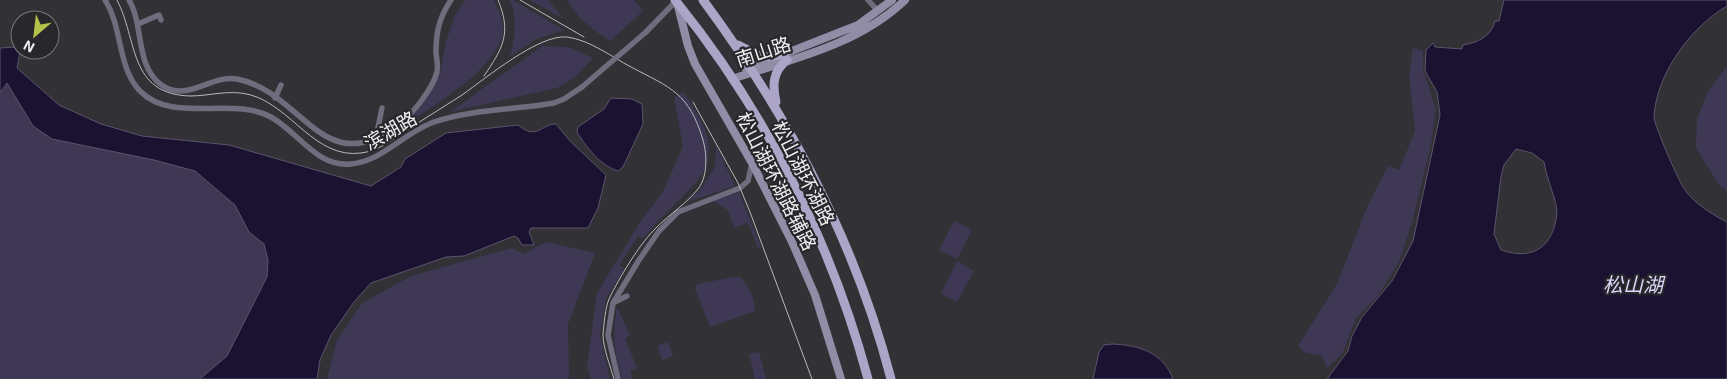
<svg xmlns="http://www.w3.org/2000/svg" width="1727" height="379" viewBox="0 0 1727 379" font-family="'Exo 2','Noto Sans SC',sans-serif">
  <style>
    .green { fill: #3f3854 }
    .water { fill: #1b1231; stroke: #5b546b; fill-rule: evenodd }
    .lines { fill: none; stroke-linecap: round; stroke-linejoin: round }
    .minor { stroke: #6f6c7d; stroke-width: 5.5 }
    .secondary { stroke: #928da7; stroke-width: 8 }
    .primary { stroke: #ada5c8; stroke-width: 9 }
    .tram { stroke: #b9b9bc; stroke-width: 1 }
    .minor-bridge { stroke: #6f6c7d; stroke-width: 5.5 }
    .labels { text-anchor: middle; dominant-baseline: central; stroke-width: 4.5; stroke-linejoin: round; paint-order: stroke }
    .street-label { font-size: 19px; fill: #efeff2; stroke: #28272b }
    .water-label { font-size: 20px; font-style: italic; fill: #ded6fc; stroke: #28272b }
  </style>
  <rect width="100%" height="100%" fill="#323136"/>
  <!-- green -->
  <path class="green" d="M 465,0 L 494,0 C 499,10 506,26 502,37 C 489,75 436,103 405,125 L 422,105 L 440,73 L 446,42 L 455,15 Z
    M 510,0 L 513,0 L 564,30 L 536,39 L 510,57 C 515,37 518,20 510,0 Z
    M 530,0 L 548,0 L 564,19 Z
    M 567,0 L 634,0 L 643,11 L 610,41 C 592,29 578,19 567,0 Z
    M 542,46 L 568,47 L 593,58 L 574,78 L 557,88 L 450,112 Z
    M 1413,48 L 1423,51 L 1423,70 L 1436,109 L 1431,144 L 1412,223 L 1399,262 L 1378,296 L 1356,318 L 1343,353 L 1327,368 L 1322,356 L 1304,352 L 1298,346 L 1337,284 L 1367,207 L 1388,166 L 1399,170 L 1415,131 L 1409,75 Z
    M 1727,66 L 1727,191 L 1720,186 L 1696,148 L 1697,119 L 1708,91 Z
    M 7,83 L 20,103 L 52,139 L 154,160 L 195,171 L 235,205 L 249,232 L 264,244 L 268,260 L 267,277 L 227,356 L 200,379 L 0,379 L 0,93 Z
    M 683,92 C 742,172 688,181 644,238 L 638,236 L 619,265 L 624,269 L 606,299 L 600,335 L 610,379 L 591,379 L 587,366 L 597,293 L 641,221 L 664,190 L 683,146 L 674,98 Z
    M 716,146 L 735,186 L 687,202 L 701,189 L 715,167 Z
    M 739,192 L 761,247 L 758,248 L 748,223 L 734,228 L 728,210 L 712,201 Z
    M 954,221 L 972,230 L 957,259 L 939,250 Z
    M 546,242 L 595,253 L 568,324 L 569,379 L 327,379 L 337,340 L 362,303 L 411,276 L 512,248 L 523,254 Z
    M 957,261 L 974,271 L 957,302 L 941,294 Z
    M 734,277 L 740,277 C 747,284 756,300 755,311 L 710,327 L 695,288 L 697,284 Z
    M 617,307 L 630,335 L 625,339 L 637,368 L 630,371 L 632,379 L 622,379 C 614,349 612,338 617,307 Z
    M 668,342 L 673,356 L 662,360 L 657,346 Z
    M 759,352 L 766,379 L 755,379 L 749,354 Z"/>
  <!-- water -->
  <path class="water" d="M 1504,0 L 1727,0 L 1727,6 C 1691,27 1656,74 1654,117 C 1653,122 1680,185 1685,190 C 1695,204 1713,215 1727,222 L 1727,379 L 1327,379 L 1348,351 L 1352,336 L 1362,317 L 1392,281 L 1413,241 L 1440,115 L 1437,92 L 1425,71 L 1426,50 L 1433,43 L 1435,47 L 1462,49 L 1463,45 C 1477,43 1492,36 1495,21 L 1499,21 ZM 1516,149 L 1532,153 L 1544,162 C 1546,177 1557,201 1557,212 C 1554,247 1533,261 1501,250 L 1494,234 L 1501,176 L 1504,165 Z
    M 16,47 L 20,52 L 17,68 L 59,105 L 101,124 L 142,136 L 229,145 L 371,186 L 401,167 L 405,159 L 446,133 L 518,125 C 538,141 540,124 556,124 L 570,141 L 606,175 L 598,208 L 588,228 L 531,228 L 529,232 L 534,245 L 522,245 L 518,238 L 514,236 L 464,256 L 446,257 L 371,283 L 354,302 L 331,335 L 320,360 L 317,379 L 200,379 L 227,356 L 267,277 L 268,260 L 264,244 L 249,232 L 235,205 L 195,171 L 154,160 L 52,139 L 33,126 L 7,83 L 0,93 L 0,48 Z
    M 611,98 L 632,99 L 642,104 L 643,124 L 623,167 L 618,171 C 601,166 586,147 577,132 L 578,127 L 604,109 Z
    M 1112,344 C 1138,345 1163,352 1173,379 L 1093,379 L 1099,352 L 1104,345 Z"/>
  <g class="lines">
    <!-- minor -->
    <path class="minor" d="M 105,0 C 123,28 117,67 140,91 C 172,124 233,96 271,117 C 298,132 316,167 351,164 C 381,162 405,132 434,122 C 472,109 515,110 554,103 L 564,99 L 582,87
      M 129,0 C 144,25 135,64 160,84 C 187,104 211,74 237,79 C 304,92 323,185 402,122 C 414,112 433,88 437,72 C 438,67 437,59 436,53 C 436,32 439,18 451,0
      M 868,0 L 878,11
      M 138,24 L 159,15 L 161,20
      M 646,32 L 676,1
      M 275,98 L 281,85
      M 376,137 L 382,108
      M 613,303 L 627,296
      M 618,379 L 608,335 L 613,303 L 639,260 L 659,231 L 678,212 L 740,188 L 748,181 L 752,163"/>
    <!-- secondary -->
    <path class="secondary" d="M 678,6 L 688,46 L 695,64 L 752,163 L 792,242 L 815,295 L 841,379
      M 746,69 L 858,25 L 892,0
      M 732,79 C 792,59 858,45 905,0"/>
    <!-- primary -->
    <path class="primary" d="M 675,0 C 765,111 831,241 868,379
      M 703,0 C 788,115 855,240 891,379
      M 738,45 L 762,57 L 779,55
      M 776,102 C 772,85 773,71 787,60"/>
    <!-- tram -->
    <path class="tram" d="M 117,0 C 138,40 128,94 190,96 C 210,96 230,89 251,95 C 292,107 315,159 361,153 C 379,151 395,138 410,128 C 427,117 445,106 462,95 C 486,78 539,34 567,37 C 590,40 612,57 631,67 C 671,88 689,93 703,140 C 707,155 708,176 698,189 C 687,203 670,214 657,227 C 640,243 619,278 609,299 C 605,309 604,324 603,334 C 603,348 610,365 614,379
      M 520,0 L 584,37
      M 484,76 C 503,48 512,33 498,0
      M 693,102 L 738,183 L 750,212 L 812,379"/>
    <!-- minor-bridge -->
    <path class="minor-bridge" d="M 582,87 L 646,32"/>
  </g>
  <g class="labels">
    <!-- street labels -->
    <g class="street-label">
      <text transform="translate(763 51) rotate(-18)">南山路</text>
      <text transform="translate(390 130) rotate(-30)">滨湖路</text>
      <text transform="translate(804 173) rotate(63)">松山湖环湖路</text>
      <text transform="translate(777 181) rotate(63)">松山湖环湖路辅路</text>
    </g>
    <!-- water labels -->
    <g class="water-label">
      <text x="1633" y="284">松山湖</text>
    </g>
  </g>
  <!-- north arrow -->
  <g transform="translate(35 35) rotate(208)"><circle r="24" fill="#28272b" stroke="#78777b"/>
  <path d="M0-4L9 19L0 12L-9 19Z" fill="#b5c249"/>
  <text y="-8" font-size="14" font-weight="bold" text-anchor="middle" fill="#efeff2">N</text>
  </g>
</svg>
